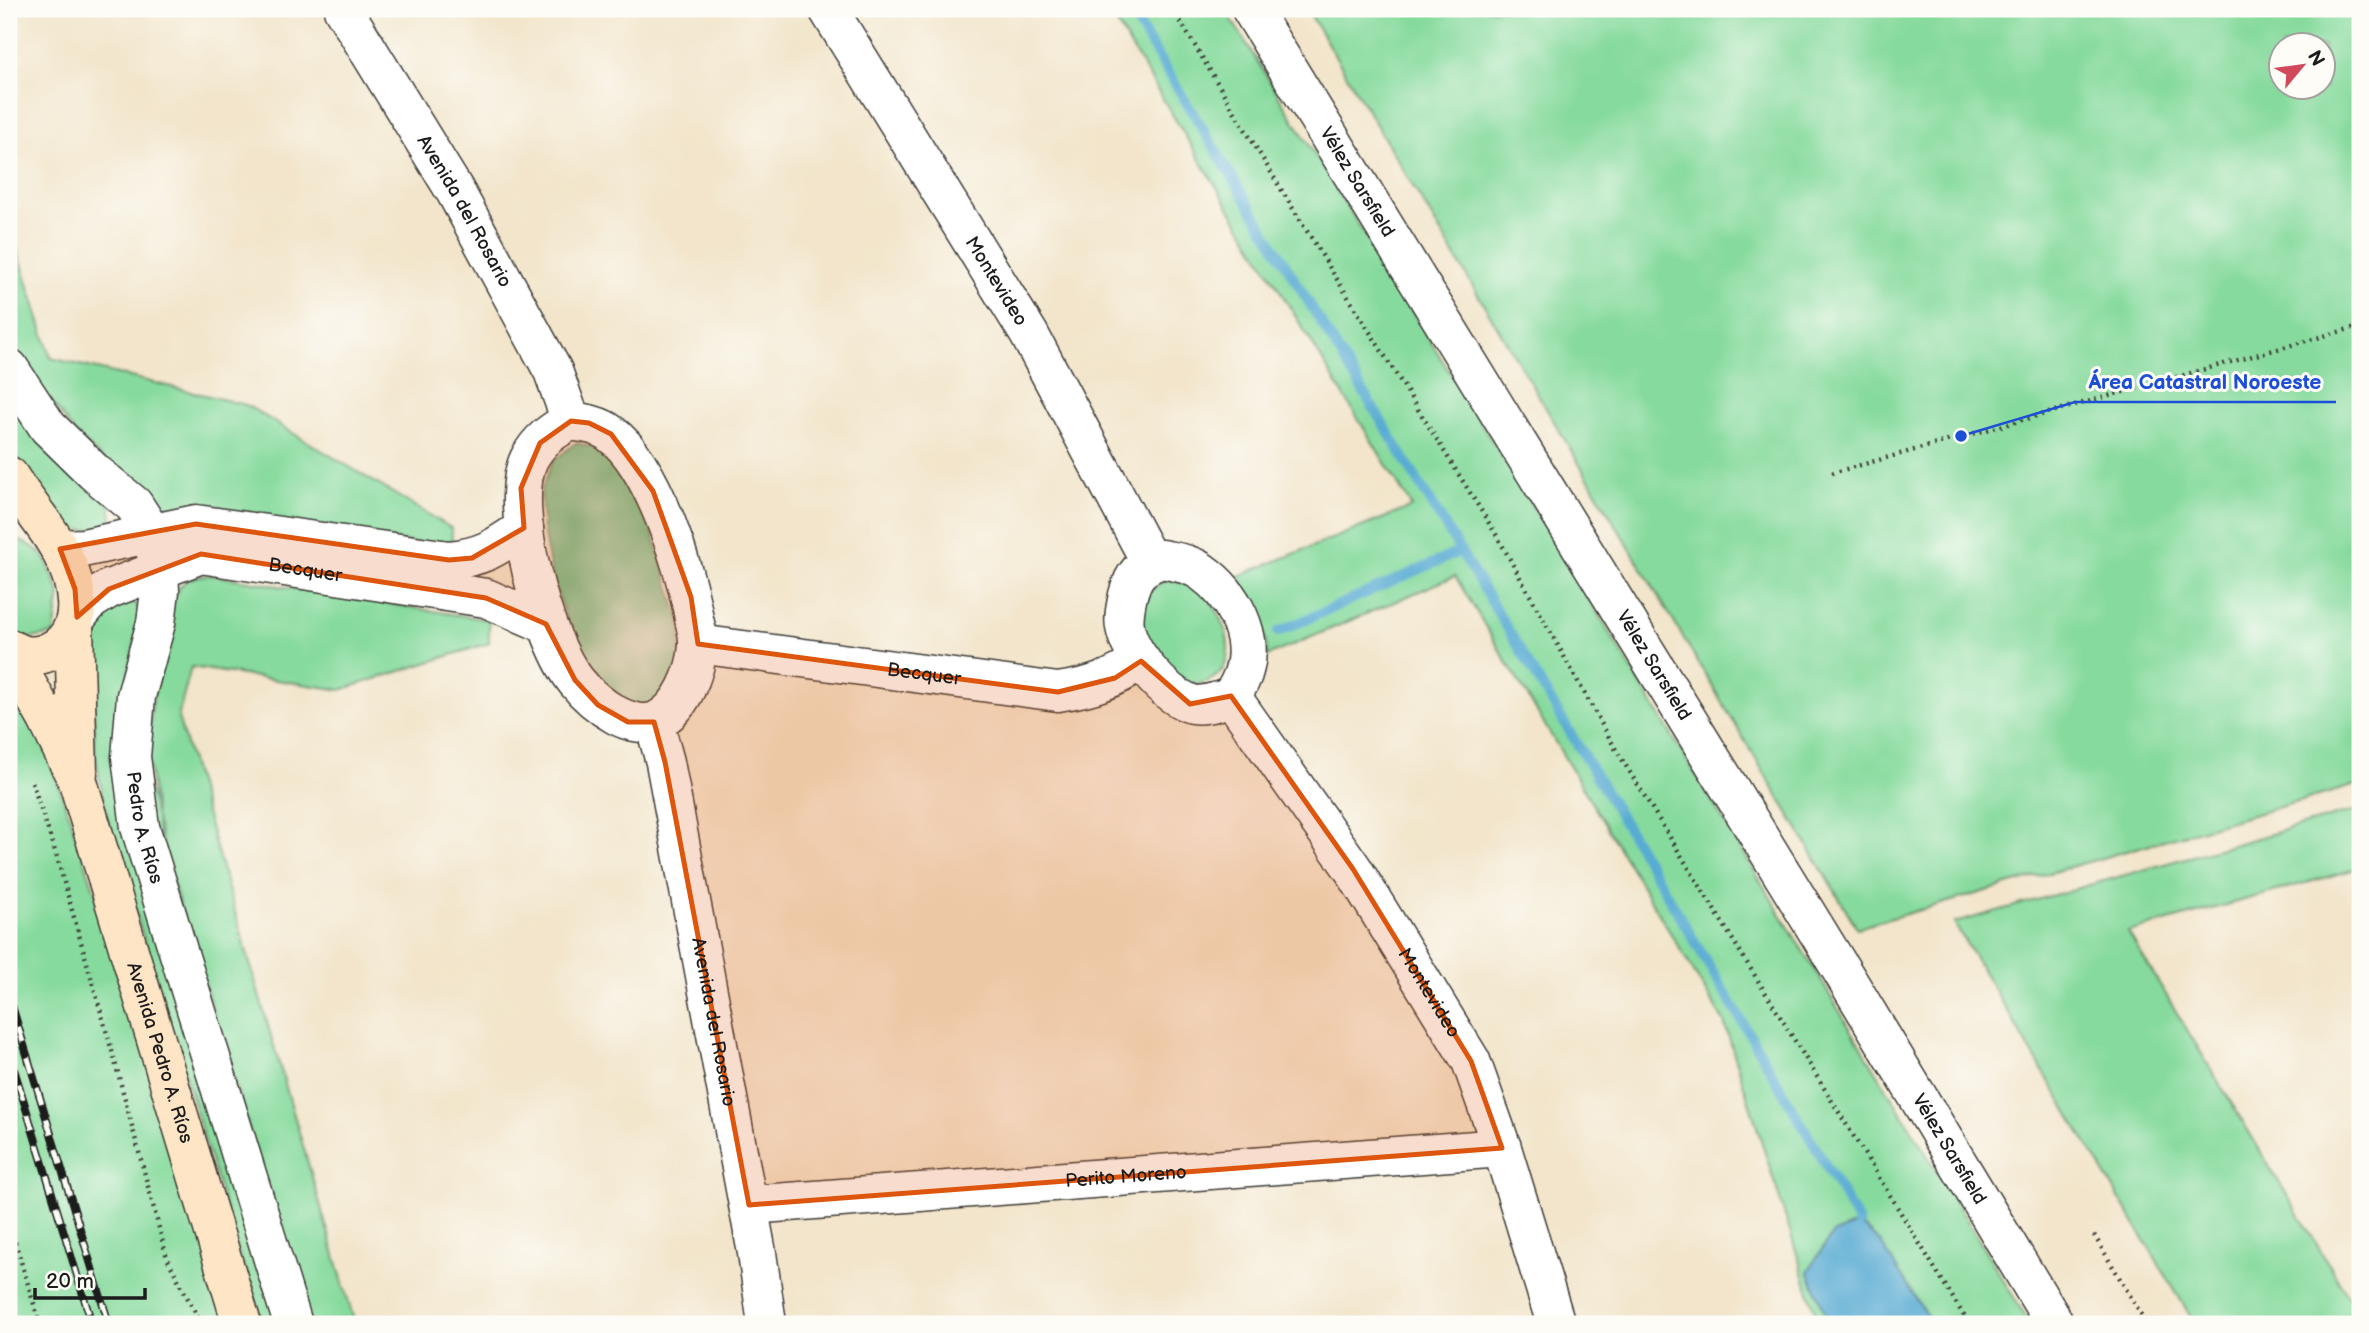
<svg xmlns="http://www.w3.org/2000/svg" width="2369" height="1333" viewBox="0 0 2369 1333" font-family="'Balsamiq Sans',sans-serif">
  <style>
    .green { fill: #86da9d; stroke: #517b5c; stroke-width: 2; fill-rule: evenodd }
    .forest { fill: #6cba84; stroke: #446b50; stroke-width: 2 }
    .water { fill: #58abd3; stroke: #3a6478; stroke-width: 2 }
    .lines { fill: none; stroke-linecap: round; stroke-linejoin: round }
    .stream { stroke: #58abd3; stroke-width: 10 }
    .minor-casing { stroke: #3c3a36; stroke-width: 41 }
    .secondary-casing { stroke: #3c3a36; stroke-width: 41 }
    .path { stroke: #3c3a36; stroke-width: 4.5; stroke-dasharray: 2 5; stroke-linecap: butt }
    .minor { stroke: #fff; stroke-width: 38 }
    .secondary { stroke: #fee5c5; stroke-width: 38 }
    .rail-casing { stroke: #1c1c1c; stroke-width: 8 }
    .rail { stroke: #fdfcf7; stroke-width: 5; stroke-dasharray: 16; stroke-linecap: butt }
    .marked { fill: #de560d; fill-opacity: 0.2; stroke: #de560d; stroke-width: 5; stroke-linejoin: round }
    .labels { text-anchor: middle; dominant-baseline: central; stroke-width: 6; stroke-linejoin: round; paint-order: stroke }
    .street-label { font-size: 19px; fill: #1c1c1c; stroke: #fdfcf7 }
    .leader { fill: none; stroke: #1d4ed8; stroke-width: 2.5 }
    .callout-dot { fill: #1d4ed8; stroke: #fdfcf7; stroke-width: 2.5 }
    .callout-label { font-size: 21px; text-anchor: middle; font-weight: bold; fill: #1d4ed8; stroke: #fdfcf7; stroke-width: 6; stroke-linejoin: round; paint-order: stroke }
  </style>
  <rect width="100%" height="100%" fill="#fdfcf7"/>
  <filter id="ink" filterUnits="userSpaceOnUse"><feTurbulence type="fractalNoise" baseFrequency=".0143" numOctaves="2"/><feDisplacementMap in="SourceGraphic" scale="14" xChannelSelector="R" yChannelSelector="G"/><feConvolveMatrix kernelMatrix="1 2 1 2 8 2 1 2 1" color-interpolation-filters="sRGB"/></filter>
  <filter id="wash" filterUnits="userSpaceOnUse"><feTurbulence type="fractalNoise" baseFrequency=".00686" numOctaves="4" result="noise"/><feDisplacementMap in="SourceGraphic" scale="28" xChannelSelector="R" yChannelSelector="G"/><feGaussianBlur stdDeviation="1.57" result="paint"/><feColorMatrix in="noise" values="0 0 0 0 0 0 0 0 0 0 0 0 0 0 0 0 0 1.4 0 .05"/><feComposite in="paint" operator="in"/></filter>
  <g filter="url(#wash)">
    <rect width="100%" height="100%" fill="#f2e5cb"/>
    <!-- green -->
    <path class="green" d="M 1108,9 L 1225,9 L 1520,486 L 2030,1324 L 1819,1324 L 1724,1022 L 1455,576 L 1267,656 C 1265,622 1257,604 1238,576 L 1412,507 Z
      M 1307,9 L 2360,9 L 2360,784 L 1857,928 ZM 2282,46 L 2324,46 L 2324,88 L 2282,88 Z
      M 9,222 L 51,358 L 246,405 L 451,528 L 453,548 L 182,510 L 145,500 L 75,433 L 18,357 L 9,333 Z
      M 9,391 L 110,505 L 112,518 L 107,528 L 68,531 L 53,514 L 9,444 Z
      M 20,541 L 32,546 L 44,556 L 60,593 L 54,634 L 21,640 L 9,625 L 9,545 Z
      M 211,575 L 489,620 L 489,643 L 341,690 L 191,667 L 178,717 L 355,1324 L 309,1324 L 158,834 L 147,748 L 153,700 L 173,599 C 181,580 191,576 211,575 Z
      M 1168,580 C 1177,581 1186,581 1194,586 C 1229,607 1251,685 1188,684 C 1180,677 1169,671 1162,663 C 1139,637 1130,594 1168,580 Z
      M 124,599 L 135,603 L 141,611 L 125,692 L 281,1324 L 260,1324 L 105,810 L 95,753 L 92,624 Z
      M 9,652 L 21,674 L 242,1324 L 9,1324 Z
      M 2360,809 L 2360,868 L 2128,932 L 2360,1316 L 2360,1324 L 2195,1324 L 1954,923 Z"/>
    <!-- forest -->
    <path class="forest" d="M 575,443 L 597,447 L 618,463 L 647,514 L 680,621 L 681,659 L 674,683 L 648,708 L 626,709 L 583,668 L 553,581 L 543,531 L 541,491 L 552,462 Z"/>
    <!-- water -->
    <path class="water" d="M 1859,1223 L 1880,1242 L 1932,1324 L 1830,1324 L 1808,1271 L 1832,1234 Z"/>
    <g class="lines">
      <!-- stream -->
      <path class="stream" d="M 1129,9 C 1376,412 1624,814 1859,1223
        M 1278,632 L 1461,551"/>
    </g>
  </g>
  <g filter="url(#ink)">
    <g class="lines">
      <!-- minor casing -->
      <g class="minor-casing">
        <g id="minor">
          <path id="s1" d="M 343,9 L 455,191 L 553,371 L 571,421"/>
          <path id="s2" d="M 828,9 L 1029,334 L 1151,563"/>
          <path id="s3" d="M 1251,9 L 1851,986 L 2055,1324"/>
          <path id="s4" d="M 9,368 L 48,427 L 94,472 L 134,505 L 152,533 L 159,569 L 160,591 L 156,623 L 136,696 L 131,757 L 140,827 L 293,1324"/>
          <path d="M 571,421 C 585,423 600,425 611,434 C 653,465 686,570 694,619 C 696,628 699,637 698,646 C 696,672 682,709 656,721 C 643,726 627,721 616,715 C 600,706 587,695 576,681 C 544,642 506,506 529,459 C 539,440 553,430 571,421 Z"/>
          <path d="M 60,549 L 83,548 L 196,524 L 449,560 C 484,557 496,547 524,528"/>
          <path d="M 1162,559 C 1175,562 1190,563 1202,572 C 1232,593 1256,636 1243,674 C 1240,682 1236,691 1230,696 C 1225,700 1220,700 1215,702 C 1207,704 1196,706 1189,703 C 1163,693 1130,654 1125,627 C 1123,617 1126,605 1128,595 C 1134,573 1140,567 1162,559 Z"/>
          <path id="s5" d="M 77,617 L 90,601 L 109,589 L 201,554 L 486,598 L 546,624"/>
          <path id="s6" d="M 698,644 L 1058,692 C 1092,687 1112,680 1141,661"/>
          <path id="s7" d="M 1231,696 L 1353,869 L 1471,1061 L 1502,1148 L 1556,1324"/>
          <path id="s8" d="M 654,722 L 665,762 L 757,1253 L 767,1324"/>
          <path id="s9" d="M 749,1205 L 1502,1148"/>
        </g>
      </g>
      <!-- secondary casing -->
      <g class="secondary-casing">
        <g id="secondary">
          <path d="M 9,476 C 25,502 47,525 61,552 C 77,581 88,629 54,649 C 39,658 23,658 9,648"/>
          <path d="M 74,626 L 78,773"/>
          <path id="s10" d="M 9,652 L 47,719 L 78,782 L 242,1324"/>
        </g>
      </g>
      <!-- path -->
      <path class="path" d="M 1173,9 L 1287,199 L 1497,536 L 1615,748 L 1969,1324
        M 1832,473 L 2360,326
        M 32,782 L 56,854 L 114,1058 L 167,1258 L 198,1318
        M 9,1222 L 40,1324
        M 2094,1235 L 2147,1324"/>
      <!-- minor -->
      <use href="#minor" class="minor"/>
      <!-- secondary -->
      <use href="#secondary" class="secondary"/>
      <!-- rail casing -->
      <g class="rail-casing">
        <path id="rail" d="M 9,996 L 109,1324
          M 9,1053 L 92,1324"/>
      </g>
      <!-- rail -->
      <use href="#rail" class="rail"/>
    </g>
  </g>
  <!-- marked area -->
  <path class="marked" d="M 571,421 L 589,423 L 611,434 L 653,491 L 691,597 L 698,644 L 1058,692 L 1115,678 L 1141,661 L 1190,704 L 1231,696 L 1353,869 L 1471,1061 L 1502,1148 L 749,1205 L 665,762 L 654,722 L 628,722 L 598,705 L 575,680 L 546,624 L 486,598 L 201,554 L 109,589 L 77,617 L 75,589 L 60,549 L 196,524 L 449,560 L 472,558 L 524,528 L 521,488 L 540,443 Z"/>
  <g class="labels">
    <!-- street labels -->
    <g class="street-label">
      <text stroke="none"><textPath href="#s3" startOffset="203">Vélez Sarsfield</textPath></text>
      <text stroke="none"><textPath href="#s1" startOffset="236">Avenida del Rosario</textPath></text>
      <text stroke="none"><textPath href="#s2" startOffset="320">Montevideo</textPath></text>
      <text stroke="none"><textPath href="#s5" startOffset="247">Becquer</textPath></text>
      <text stroke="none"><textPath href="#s3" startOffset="770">Vélez Sarsfield</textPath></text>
      <text stroke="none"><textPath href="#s6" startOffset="228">Becquer</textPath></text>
      <text stroke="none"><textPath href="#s4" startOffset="520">Pedro A. Ríos</textPath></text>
      <text stroke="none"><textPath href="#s7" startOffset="357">Montevideo</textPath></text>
      <text stroke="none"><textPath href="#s8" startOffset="306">Avenida del Rosario</textPath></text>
      <text stroke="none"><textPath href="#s10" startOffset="430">Avenida Pedro A. Ríos</textPath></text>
      <text stroke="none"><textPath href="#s3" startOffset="1337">Vélez Sarsfield</textPath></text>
      <text stroke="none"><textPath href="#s9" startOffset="378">Perito Moreno</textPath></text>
    </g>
  </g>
  <!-- callouts -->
  <path class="leader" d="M1961 436L2075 402H2336"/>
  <circle class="callout-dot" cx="1961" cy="436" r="7"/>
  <g class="callout-label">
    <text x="2205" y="389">Área Catastral Noroeste</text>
  </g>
  <!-- margin -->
  <rect width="2369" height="1333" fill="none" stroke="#fdfcf7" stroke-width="35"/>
  <!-- north arrow -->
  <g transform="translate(2302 66) rotate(61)"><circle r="33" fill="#fdfcf7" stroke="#a3a29f" stroke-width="2"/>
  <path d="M0-5L12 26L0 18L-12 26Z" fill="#d1495b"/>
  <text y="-10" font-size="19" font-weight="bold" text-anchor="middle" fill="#1c1c1c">N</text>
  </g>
  <!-- scale -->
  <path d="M35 1288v10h110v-10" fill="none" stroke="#1c1c1c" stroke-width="3.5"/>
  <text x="46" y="1288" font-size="21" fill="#1c1c1c" stroke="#fdfcf7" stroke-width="5" paint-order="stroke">20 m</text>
</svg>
